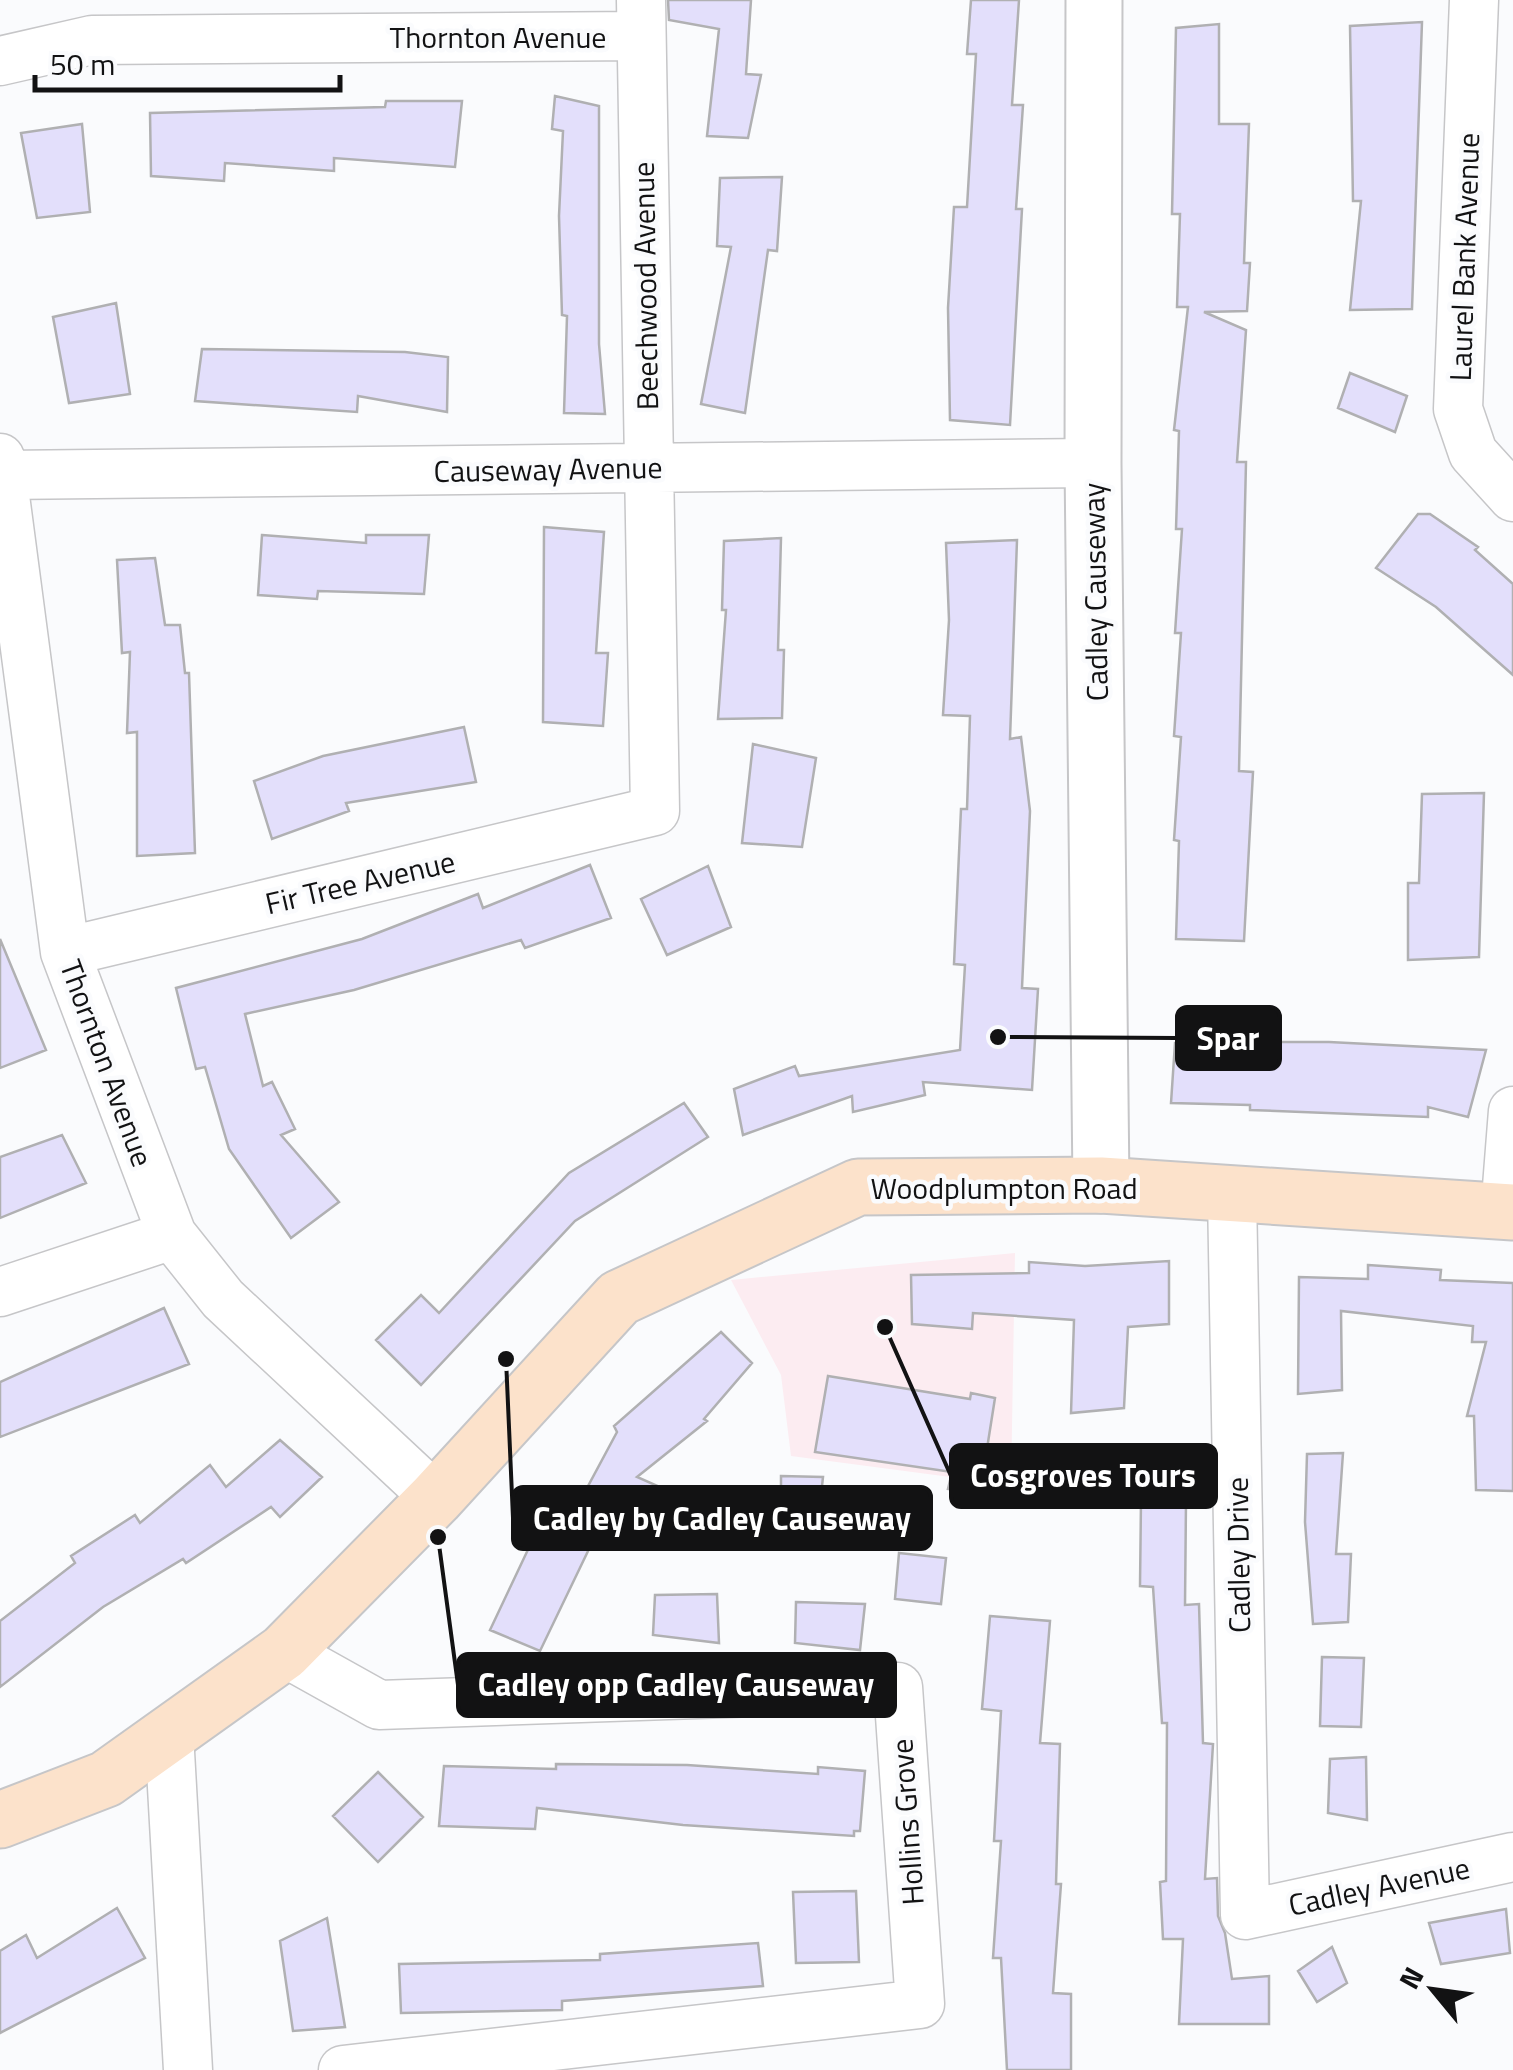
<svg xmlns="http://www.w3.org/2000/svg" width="1513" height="2070" viewBox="0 0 1513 2070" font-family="'Titillium Web',sans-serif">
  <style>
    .industrial { fill: #fcecf1 }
    .building { fill: #e3dffb; stroke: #b0b0b2; stroke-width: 2.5 }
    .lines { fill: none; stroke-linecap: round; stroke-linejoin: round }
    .minor-casing { stroke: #c6c6c8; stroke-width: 51 }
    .tertiary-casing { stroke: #c6c6c8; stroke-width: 59 }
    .secondary-casing { stroke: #c6c6c8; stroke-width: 59 }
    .minor { stroke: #fff; stroke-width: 48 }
    .tertiary { stroke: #fff; stroke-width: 55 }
    .secondary { stroke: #fce2cb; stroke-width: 55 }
    .labels { text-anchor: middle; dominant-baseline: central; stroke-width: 9; stroke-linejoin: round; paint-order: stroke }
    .street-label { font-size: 30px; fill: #121213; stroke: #fafbfd }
    .leader { fill: none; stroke: #121213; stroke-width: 4 }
    .callout-dot { fill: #121213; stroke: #fafbfd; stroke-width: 4 }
    .callout { fill: #121213; stroke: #121213; stroke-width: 4 }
    .callout-label { font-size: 32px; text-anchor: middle; font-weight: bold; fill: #fff }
  </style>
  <rect width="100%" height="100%" fill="#fafbfd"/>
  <!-- industrial -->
  <path class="industrial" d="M 1015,1253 L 1011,1485 L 791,1456 L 781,1375 L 731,1280 Z"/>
  <!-- building -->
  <path class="building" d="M 668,0 L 751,0 L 746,74 L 761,75 L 748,138 L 707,136 L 719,29 L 669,20 Z
    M 971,0 L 1019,0 L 1012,105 L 1023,105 L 1016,209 L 1022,209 L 1010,425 L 950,420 L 948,308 L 954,207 L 967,207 L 976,54 L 967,54 Z
    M 1422,22 L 1412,309 L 1350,310 L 1361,201 L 1353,201 L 1350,26 Z
    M 1219,24 L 1219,124 L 1249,124 L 1244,263 L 1250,263 L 1247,311 L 1204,312 L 1246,330 L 1237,462 L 1246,462 L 1239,771 L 1253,772 L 1244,941 L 1176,939 L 1179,841 L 1174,840 L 1181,737 L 1174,736 L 1181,633 L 1175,633 L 1182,529 L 1176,529 L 1179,431 L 1174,430 L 1188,307 L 1177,307 L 1180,214 L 1172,214 L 1176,28 Z
    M 555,96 L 599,106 L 599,344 L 605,414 L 564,413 L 567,316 L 562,315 L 559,216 L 563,131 L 552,129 Z
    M 386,101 L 462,101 L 455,167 L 334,158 L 334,171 L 225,163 L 224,181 L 151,176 L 150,113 L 385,107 Z
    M 82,124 L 90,212 L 37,218 L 21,133 Z
    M 782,177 L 777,251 L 768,250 L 745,413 L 701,404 L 731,247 L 717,246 L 720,178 Z
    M 116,303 L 130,394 L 69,403 L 53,317 Z
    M 202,349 L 405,352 L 448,357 L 447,412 L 358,396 L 357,412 L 195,401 Z
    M 1350,373 L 1407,396 L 1395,432 L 1338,408 Z
    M 1418,514 L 1430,514 L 1478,547 L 1475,550 L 1513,584 L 1513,675 L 1436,607 L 1376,568 Z
    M 544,527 L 604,532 L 596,653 L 608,653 L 603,726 L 543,722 Z
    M 262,535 L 366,543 L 366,535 L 429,535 L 424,594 L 318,591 L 317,599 L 258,595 Z
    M 781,538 L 778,650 L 784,650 L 782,718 L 718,719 L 726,610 L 722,610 L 724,541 Z
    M 1017,540 L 1010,739 L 1021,737 L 1030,811 L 1022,988 L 1038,989 L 1032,1090 L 923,1082 L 925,1095 L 853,1112 L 852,1096 L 743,1135 L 734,1089 L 795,1066 L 799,1076 L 960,1050 L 965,965 L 954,964 L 961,809 L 967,809 L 970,716 L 943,715 L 949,620 L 946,543 Z
    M 155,558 L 165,625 L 180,625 L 185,673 L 189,673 L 195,853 L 137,856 L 137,732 L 127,733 L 130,652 L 122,653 L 117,560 Z
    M 464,727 L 476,782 L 346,803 L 349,811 L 272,839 L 254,781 L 323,756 Z
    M 753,744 L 816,758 L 802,847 L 742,843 Z
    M 1484,793 L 1479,957 L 1408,960 L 1408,883 L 1419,883 L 1422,794 Z
    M 590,865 L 611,918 L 525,948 L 521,940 L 354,990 L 245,1014 L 263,1086 L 272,1082 L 295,1129 L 281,1135 L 339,1202 L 291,1238 L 229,1149 L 205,1067 L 196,1069 L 176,988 L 362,939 L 478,894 L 483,908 Z
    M 708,866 L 731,927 L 667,955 L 641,899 Z
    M 0,939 L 46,1050 L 0,1068 Z
    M 1252,1042 L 1329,1042 L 1486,1050 L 1468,1117 L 1428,1107 L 1428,1117 L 1250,1110 L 1250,1105 L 1171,1103 L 1175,1043 L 1252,1050 Z
    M 684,1103 L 708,1137 L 575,1221 L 421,1385 L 376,1340 L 421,1295 L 439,1313 L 569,1173 Z
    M 62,1135 L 86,1183 L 0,1218 L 0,1157 Z
    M 1169,1261 L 1169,1324 L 1128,1327 L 1124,1408 L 1071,1413 L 1074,1320 L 973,1313 L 972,1329 L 912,1324 L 911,1275 L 1029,1273 L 1029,1262 L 1085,1266 Z
    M 1368,1265 L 1441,1270 L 1440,1280 L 1513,1283 L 1513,1491 L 1476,1490 L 1474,1416 L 1467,1416 L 1486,1342 L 1472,1342 L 1473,1326 L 1341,1311 L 1342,1390 L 1298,1394 L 1299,1277 L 1368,1279 Z
    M 164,1308 L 189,1364 L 0,1437 L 0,1382 Z
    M 721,1332 L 752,1363 L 704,1419 L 707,1421 L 637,1477 L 669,1491 L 643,1540 L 602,1522 L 540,1651 L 490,1630 L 542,1520 L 565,1529 L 617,1432 L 614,1426 Z
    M 828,1376 L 970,1399 L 971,1393 L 995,1398 L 980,1493 L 948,1489 L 952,1472 L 815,1452 Z
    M 280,1440 L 322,1477 L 280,1517 L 271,1507 L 186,1563 L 183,1559 L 103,1607 L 0,1687 L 0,1621 L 75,1563 L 71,1556 L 135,1515 L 140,1523 L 210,1465 L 226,1487 Z
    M 1343,1453 L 1336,1554 L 1351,1554 L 1348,1622 L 1313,1624 L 1305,1522 L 1307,1454 Z
    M 781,1476 L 823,1477 L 818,1523 L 781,1517 Z
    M 1141,1500 L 1186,1501 L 1185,1605 L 1199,1604 L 1203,1743 L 1213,1744 L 1205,1879 L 1217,1878 L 1218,1916 L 1225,1933 L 1232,1979 L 1269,1976 L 1269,2024 L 1179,2024 L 1183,1939 L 1163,1939 L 1160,1882 L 1166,1881 L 1167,1723 L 1162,1723 L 1153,1587 L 1140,1586 Z
    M 899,1553 L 946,1558 L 941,1604 L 895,1599 Z
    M 717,1594 L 719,1643 L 653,1635 L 655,1595 Z
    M 796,1602 L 865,1604 L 860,1650 L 795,1643 Z
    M 990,1616 L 1050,1621 L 1040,1743 L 1060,1744 L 1056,1884 L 1061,1884 L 1053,1993 L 1071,1994 L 1071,2070 L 1007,2070 L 1001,1958 L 993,1958 L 1001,1841 L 994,1841 L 1001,1711 L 982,1709 Z
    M 1322,1657 L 1364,1658 L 1361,1727 L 1320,1726 Z
    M 1366,1757 L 1367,1820 L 1328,1813 L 1330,1759 Z
    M 556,1764 L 687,1765 L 818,1774 L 818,1767 L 865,1771 L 860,1831 L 854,1831 L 854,1836 L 683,1825 L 537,1808 L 535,1829 L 439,1826 L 444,1766 L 556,1769 Z
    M 378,1772 L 423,1817 L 378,1862 L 333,1816 Z
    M 856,1891 L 859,1962 L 796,1963 L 793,1892 Z
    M 117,1908 L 145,1958 L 0,2033 L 0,1951 L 26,1935 L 37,1958 Z
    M 1506,1909 L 1510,1953 L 1441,1964 L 1429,1923 Z
    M 327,1918 L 345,2027 L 293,2031 L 280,1941 Z
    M 758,1943 L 763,1986 L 562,2001 L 562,2010 L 401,2013 L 399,1964 L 600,1960 L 600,1954 Z
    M 1332,1947 L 1347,1983 L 1317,2002 L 1298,1971 Z"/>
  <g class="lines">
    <!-- minor casing -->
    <g class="minor-casing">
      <path id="minor" d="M 1474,0 L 1458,409 L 1473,453 L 1513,497
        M 0,61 L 92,40 L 639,36
        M 0,458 L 65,952 L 172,1235 L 223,1299 L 436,1498
        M 3,475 L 1093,463
        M 65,952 L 655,811 L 641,0
        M 1232,1194 L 1245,1915 L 1513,1857
        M 1505,1212 L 1513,1111
        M 0,1292 L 172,1235
        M 284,1652 L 379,1705 L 898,1687 L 920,2004 L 343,2070
        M 169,1734 L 188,2070"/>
    </g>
    <!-- tertiary casing -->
    <g class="tertiary-casing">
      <path id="tertiary" d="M 1094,0 L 1093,463 L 1101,1185"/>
    </g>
    <!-- secondary casing -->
    <g class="secondary-casing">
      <path id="secondary" d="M 0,1820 L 106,1779 L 284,1652 L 436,1498 L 619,1298 L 858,1187 L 1101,1185 L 1513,1212"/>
    </g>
    <!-- minor -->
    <use href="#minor" class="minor"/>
    <!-- tertiary -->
    <use href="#tertiary" class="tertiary"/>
    <!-- secondary -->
    <use href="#secondary" class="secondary"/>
  </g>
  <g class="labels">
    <!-- street labels -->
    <g class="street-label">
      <text x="498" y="37">Thornton Avenue</text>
      <text transform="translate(1464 257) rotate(-88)">Laurel Bank Avenue</text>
      <text transform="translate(645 286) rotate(-91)">Beechwood Avenue</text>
      <text transform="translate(548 469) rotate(-1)">Causeway Avenue</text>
      <text transform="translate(1095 592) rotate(-91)">Cadley Causeway</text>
      <text transform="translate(360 882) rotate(-13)">Fir Tree Avenue</text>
      <text transform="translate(107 1063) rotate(70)">Thornton Avenue</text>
      <text x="1004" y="1188">Woodplumpton Road</text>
      <text transform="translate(1238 1555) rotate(-91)">Cadley Drive</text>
      <text transform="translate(907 1822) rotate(-94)">Hollins Grove</text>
      <text transform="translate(1379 1886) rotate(-12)">Cadley Avenue</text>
    </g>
  </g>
  <!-- callouts -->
  <path class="leader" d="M998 1037L1177 1038M885 1327L951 1476M506 1359L513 1518M438 1537L458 1685"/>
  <g class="callout-dot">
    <circle cx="998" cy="1037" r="10"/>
    <circle cx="885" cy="1327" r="10"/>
    <circle cx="506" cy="1359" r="10"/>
    <circle cx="438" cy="1537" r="10"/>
  </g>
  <g class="callout">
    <rect x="1177" y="1007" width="103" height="62" rx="10"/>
    <rect x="951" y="1445" width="265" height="62" rx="10"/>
    <rect x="513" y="1487" width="418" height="62" rx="10"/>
    <rect x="458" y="1654" width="437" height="62" rx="10"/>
  </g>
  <g class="callout-label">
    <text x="1228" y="1050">Spar</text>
    <text x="1083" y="1487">Cosgroves Tours</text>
    <text x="722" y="1530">Cadley by Cadley Causeway</text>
    <text x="676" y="1696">Cadley opp Cadley Causeway</text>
  </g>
  <!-- north arrow -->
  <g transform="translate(1433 1990) rotate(299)" stroke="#fafbfd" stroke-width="8" paint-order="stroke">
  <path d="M0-8L18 38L0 25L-18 38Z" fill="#121213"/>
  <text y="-15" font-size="28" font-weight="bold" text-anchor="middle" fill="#121213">N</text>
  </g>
  <!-- scale -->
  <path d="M35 75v15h305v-15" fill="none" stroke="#121213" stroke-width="5"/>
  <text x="50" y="75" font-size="30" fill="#121213" stroke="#fafbfd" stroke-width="8" paint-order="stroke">50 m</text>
</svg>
